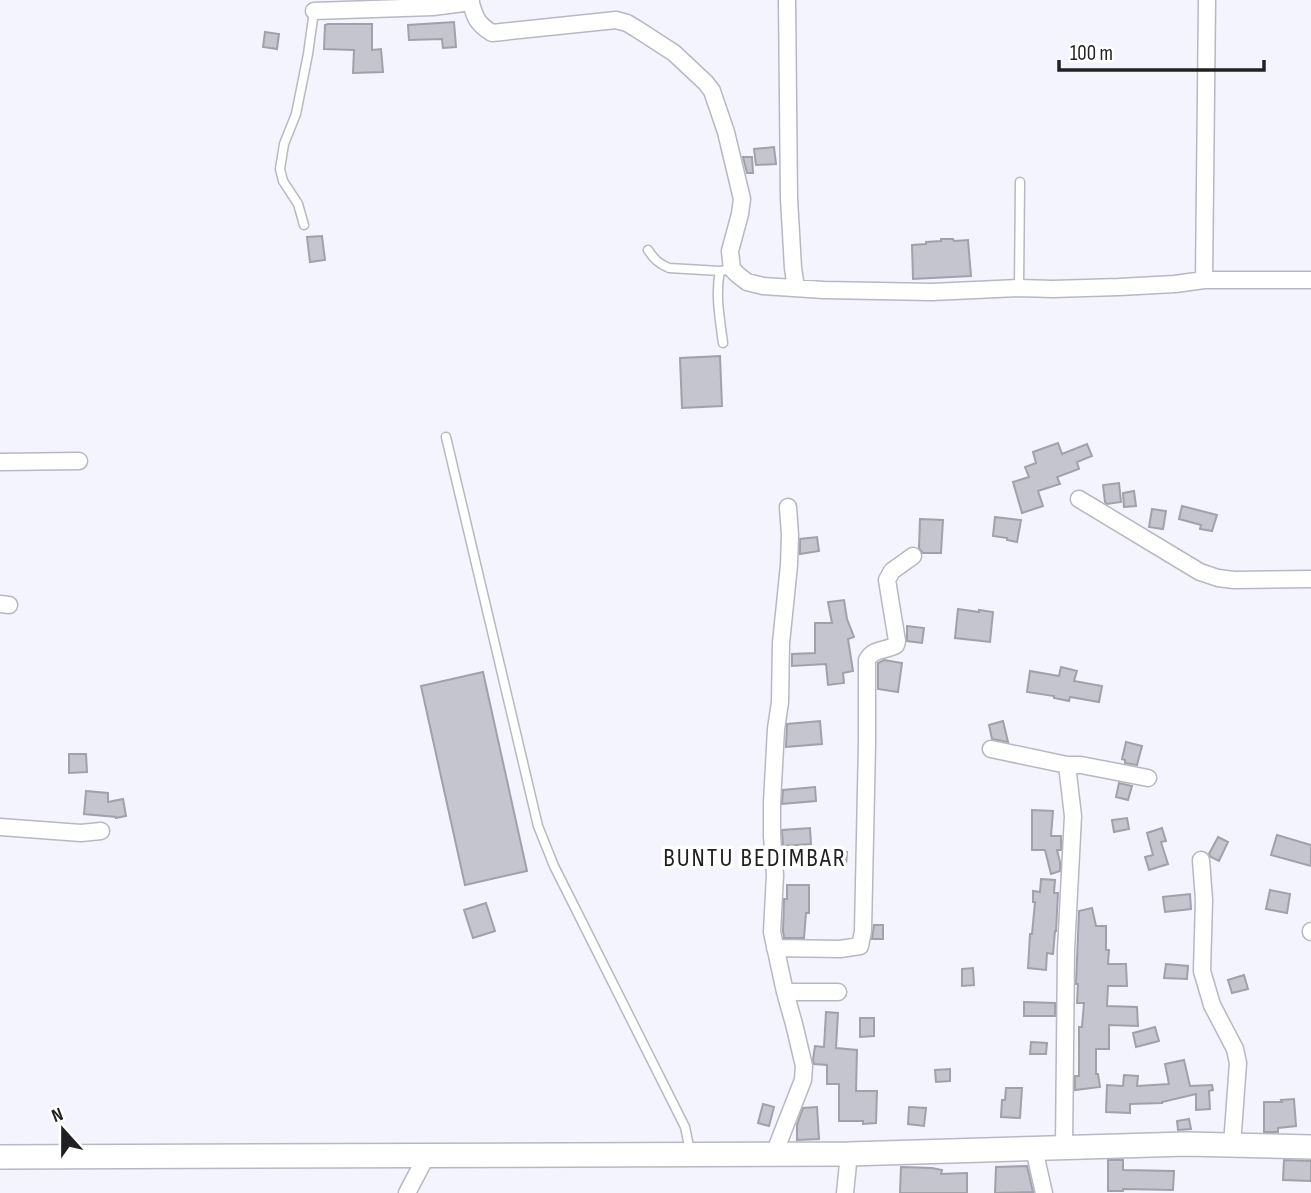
<svg xmlns="http://www.w3.org/2000/svg" width="1311" height="1193" viewBox="0 0 1311 1193" font-family="'Sofia Sans Condensed',sans-serif">
  <style>
    .building { fill: #c4c5ce; stroke: #a0a1a9; stroke-width: 2 }
    .lines { fill: none; stroke-linecap: round; stroke-linejoin: round }
    .lane-casing { stroke: #b7b8c1; stroke-width: 11 }
    .street-casing { stroke: #b7b8c1; stroke-width: 19 }
    .secondary-casing { stroke: #b7b8c1; stroke-width: 26 }
    .lane { stroke: #fff; stroke-width: 8 }
    .street { stroke: #fff; stroke-width: 16 }
    .secondary { stroke: #fff; stroke-width: 23 }
    .labels { text-anchor: middle; dominant-baseline: central; stroke-width: 7; stroke-linejoin: round; paint-order: stroke }
    .quarter-label { font-size: 26px; letter-spacing: 2px; fill: #212124; stroke: #fff }
  </style>
  <rect width="100%" height="100%" fill="#f3f4fd"/>
  <!-- building -->
  <path class="building" d="M 454,22 L 456,47 L 443,48 L 442,39 L 409,40 L 408,25 Z
    M 328,24 L 372,24 L 372,50 L 381,49 L 383,72 L 353,73 L 354,50 L 324,49 L 325,25 Z
    M 265,32 L 279,34 L 277,49 L 263,47 Z
    M 774,147 L 776,164 L 756,165 L 754,149 Z
    M 743,157 L 752,157 L 753,173 L 747,173 Z
    M 322,236 L 325,260 L 310,262 L 307,237 Z
    M 941,239 L 953,239 L 954,241 L 968,240 L 971,276 L 913,279 L 912,245 L 926,244 L 926,242 L 941,241 Z
    M 720,356 L 722,406 L 682,408 L 680,358 Z
    M 1058,443 L 1062,454 L 1087,444 L 1092,456 L 1077,462 L 1079,469 L 1057,477 L 1060,484 L 1038,491 L 1043,506 L 1022,513 L 1013,482 L 1029,477 L 1025,467 L 1036,463 L 1033,452 Z
    M 1119,483 L 1121,502 L 1107,504 L 1105,502 L 1103,485 Z
    M 1134,491 L 1136,506 L 1124,507 L 1123,493 Z
    M 1182,506 L 1217,515 L 1212,531 L 1200,529 L 1201,525 L 1179,519 Z
    M 1152,509 L 1166,511 L 1163,529 L 1149,527 Z
    M 995,517 L 1021,520 L 1017,542 L 1007,540 L 1007,538 L 993,536 Z
    M 920,519 L 943,520 L 941,553 L 923,553 L 919,548 Z
    M 817,537 L 819,551 L 800,554 L 800,539 Z
    M 844,600 L 847,619 L 854,637 L 848,639 L 853,671 L 843,673 L 844,683 L 828,685 L 826,664 L 792,666 L 792,654 L 815,653 L 815,623 L 832,623 L 828,602 Z
    M 958,609 L 979,612 L 979,610 L 993,612 L 990,642 L 955,638 Z
    M 907,626 L 924,628 L 922,643 L 907,641 Z
    M 884,660 L 902,663 L 898,692 L 878,689 L 878,663 Z
    M 1061,667 L 1077,671 L 1074,681 L 1102,686 L 1099,702 L 1070,697 L 1069,701 L 1054,698 L 1054,696 L 1027,692 L 1030,671 L 1059,676 Z
    M 483,672 L 527,871 L 465,885 L 421,686 Z
    M 820,721 L 822,744 L 786,747 L 787,724 Z
    M 1003,721 L 1008,742 L 992,739 L 989,725 Z
    M 1126,742 L 1142,746 L 1137,765 L 1125,763 L 1125,760 L 1122,759 Z
    M 69,754 L 86,754 L 87,772 L 69,773 Z
    M 1119,783 L 1132,786 L 1128,800 L 1116,797 Z
    M 815,787 L 816,801 L 782,804 L 783,790 Z
    M 86,791 L 108,793 L 108,802 L 123,799 L 126,816 L 116,818 L 116,817 L 84,814 Z
    M 1032,810 L 1053,811 L 1051,836 L 1061,836 L 1061,850 L 1057,850 L 1060,862 L 1060,871 L 1051,874 L 1045,850 L 1032,850 Z
    M 1127,818 L 1129,829 L 1114,832 L 1112,820 Z
    M 810,828 L 811,844 L 783,846 L 782,830 Z
    M 1162,828 L 1166,841 L 1161,842 L 1168,864 L 1149,870 L 1145,857 L 1153,855 L 1147,833 Z
    M 1277,835 L 1311,845 L 1311,866 L 1271,855 Z
    M 1218,837 L 1228,842 L 1219,861 L 1211,857 L 1209,854 Z
    M 831,852 L 847,852 L 846,865 L 831,864 Z
    M 1041,879 L 1055,880 L 1054,893 L 1058,893 L 1056,931 L 1055,931 L 1053,954 L 1047,953 L 1046,970 L 1028,968 L 1030,934 L 1032,934 L 1035,902 L 1033,902 L 1033,891 L 1040,892 Z
    M 787,885 L 809,885 L 809,913 L 806,913 L 804,938 L 784,938 L 783,931 L 784,899 L 787,899 Z
    M 1270,890 L 1290,894 L 1287,913 L 1266,909 Z
    M 1190,894 L 1191,909 L 1165,912 L 1163,897 Z
    M 486,903 L 495,931 L 473,938 L 464,910 Z
    M 1092,908 L 1096,926 L 1106,926 L 1106,950 L 1109,950 L 1108,964 L 1126,964 L 1127,986 L 1108,986 L 1107,1006 L 1137,1007 L 1138,1026 L 1109,1025 L 1109,1049 L 1096,1049 L 1096,1074 L 1098,1074 L 1100,1087 L 1075,1090 L 1075,1076 L 1079,1076 L 1079,1027 L 1082,1027 L 1084,1003 L 1077,1003 L 1078,984 L 1076,984 L 1079,911 Z
    M 874,925 L 883,925 L 883,939 L 872,939 Z
    M 1166,964 L 1188,966 L 1187,979 L 1164,978 Z
    M 973,968 L 974,985 L 962,986 L 962,969 Z
    M 1244,975 L 1248,989 L 1232,993 L 1228,980 Z
    M 1024,1002 L 1055,1003 L 1055,1016 L 1024,1016 Z
    M 826,1012 L 838,1013 L 836,1048 L 857,1050 L 856,1091 L 877,1091 L 876,1123 L 863,1124 L 863,1121 L 839,1121 L 839,1084 L 827,1084 L 827,1065 L 814,1064 L 813,1060 L 815,1046 L 824,1047 Z
    M 860,1018 L 874,1018 L 874,1036 L 860,1037 Z
    M 1155,1027 L 1159,1041 L 1136,1047 L 1133,1033 Z
    M 1031,1042 L 1047,1043 L 1046,1054 L 1030,1054 Z
    M 1184,1060 L 1190,1086 L 1212,1085 L 1213,1090 L 1209,1091 L 1210,1109 L 1196,1110 L 1196,1094 L 1162,1102 L 1162,1103 L 1130,1104 L 1130,1113 L 1106,1112 L 1107,1085 L 1123,1086 L 1124,1075 L 1138,1076 L 1137,1086 L 1169,1084 L 1165,1064 Z
    M 950,1069 L 950,1081 L 936,1082 L 935,1070 Z
    M 1006,1088 L 1022,1088 L 1020,1118 L 1001,1117 L 1002,1100 L 1005,1100 Z
    M 1294,1099 L 1296,1126 L 1278,1128 L 1278,1132 L 1264,1132 L 1264,1102 L 1282,1102 L 1281,1100 Z
    M 763,1104 L 774,1107 L 769,1126 L 758,1123 Z
    M 817,1107 L 819,1139 L 797,1140 L 797,1125 L 803,1108 Z
    M 909,1107 L 926,1108 L 924,1126 L 908,1124 Z
    M 1189,1119 L 1191,1129 L 1178,1130 L 1177,1121 Z
    M 1108,1160 L 1123,1160 L 1123,1170 L 1174,1171 L 1173,1190 L 1123,1189 L 1123,1191 L 1108,1191 Z
    M 1284,1160 L 1311,1161 L 1311,1181 L 1283,1180 Z
    M 1027,1166 L 1033,1192 L 995,1193 L 996,1167 Z
    M 901,1167 L 932,1168 L 942,1170 L 941,1174 L 967,1173 L 967,1193 L 900,1193 Z"/>
  <g class="lines">
    <!-- lane casing -->
    <g class="lane-casing">
      <path id="lane" d="M 304,225 L 298,204 L 283,181 L 280,169 L 284,144 L 296,114 L 308,54 L 314,11
        M 648,250 C 654,259 659,264 669,268 L 720,271 L 732,269
        M 720,271 C 715,294 720,320 723,343
        M 1019,288 L 1020,182
        M 446,437 L 538,826 L 554,866 L 685,1127 L 690,1151"/>
    </g>
    <!-- street casing -->
    <g class="street-casing">
      <path id="street" d="M 470,0 C 475,17 476,23 492,33 L 616,20 L 627,23 L 637,29 L 674,53 L 706,83 L 712,91 L 726,132 L 742,199 L 740,214 L 730,251 L 732,269 L 738,275 L 747,282 L 763,286 L 824,290 L 932,292 L 1019,288 L 1053,289 L 1119,287 L 1175,284 L 1204,280 L 1311,280
        M 787,0 L 789,198 L 793,268 L 796,288
        M 314,11 L 433,7 L 471,2
        M 1204,280 L 1207,0
        M 0,462 L 79,461
        M 1079,499 L 1200,572 L 1218,578 L 1234,580 L 1311,579
        M 0,604 L 9,605
        M 991,749 L 1067,765 L 1073,816 L 1066,950 L 1064,1148
        M 1067,765 L 1081,765 L 1148,778
        M 0,827 L 81,833 L 101,831
        M 1201,860 L 1204,900 L 1202,971 L 1212,1005 L 1235,1049 L 1238,1063 L 1232,1145
        M 1311,931 L 1311,932
        M 775,948 L 840,949 L 860,946 L 863,931 L 867,743 L 867,660 C 873,648 886,651 896,645 L 897,641 L 887,580 L 892,571 L 913,556
        M 785,992 L 838,992
        M 1034,1149 L 1044,1193
        M 774,1154 L 803,1080 L 804,1066 L 794,1024 L 785,992 L 772,932 L 775,875 L 772,836 L 772,803 L 776,729 L 780,702 L 781,643 L 789,565 L 790,535 L 788,507
        M 407,1193 L 427,1155
        M 845,1193 L 849,1154"/>
    </g>
    <!-- secondary casing -->
    <g class="secondary-casing">
      <path id="secondary" d="M 0,1157 L 849,1154 L 1186,1144 L 1311,1147"/>
    </g>
    <!-- lane -->
    <use href="#lane" class="lane"/>
    <!-- street -->
    <use href="#street" class="street"/>
    <!-- secondary -->
    <use href="#secondary" class="secondary"/>
  </g>
  <g class="labels">
    <!-- quarter labels -->
    <g class="quarter-label">
      <text x="755" y="858">BUNTU BEDIMBAR</text>
    </g>
  </g>
  <!-- north arrow -->
  <g transform="translate(63 1130) rotate(339)" stroke="#ffffff" stroke-width="5" paint-order="stroke">
  <path d="M0-5L12 26L0 18L-12 26Z" fill="#212124"/>
  <text y="-10" font-size="19" font-weight="bold" text-anchor="middle" fill="#212124">N</text>
  </g>
  <!-- scale -->
  <path d="M1059 60v10h205v-10" fill="none" stroke="#212124" stroke-width="3.5"/>
  <text x="1070" y="60" font-size="21" fill="#212124" stroke="#ffffff" stroke-width="5" paint-order="stroke">100 m</text>
</svg>
